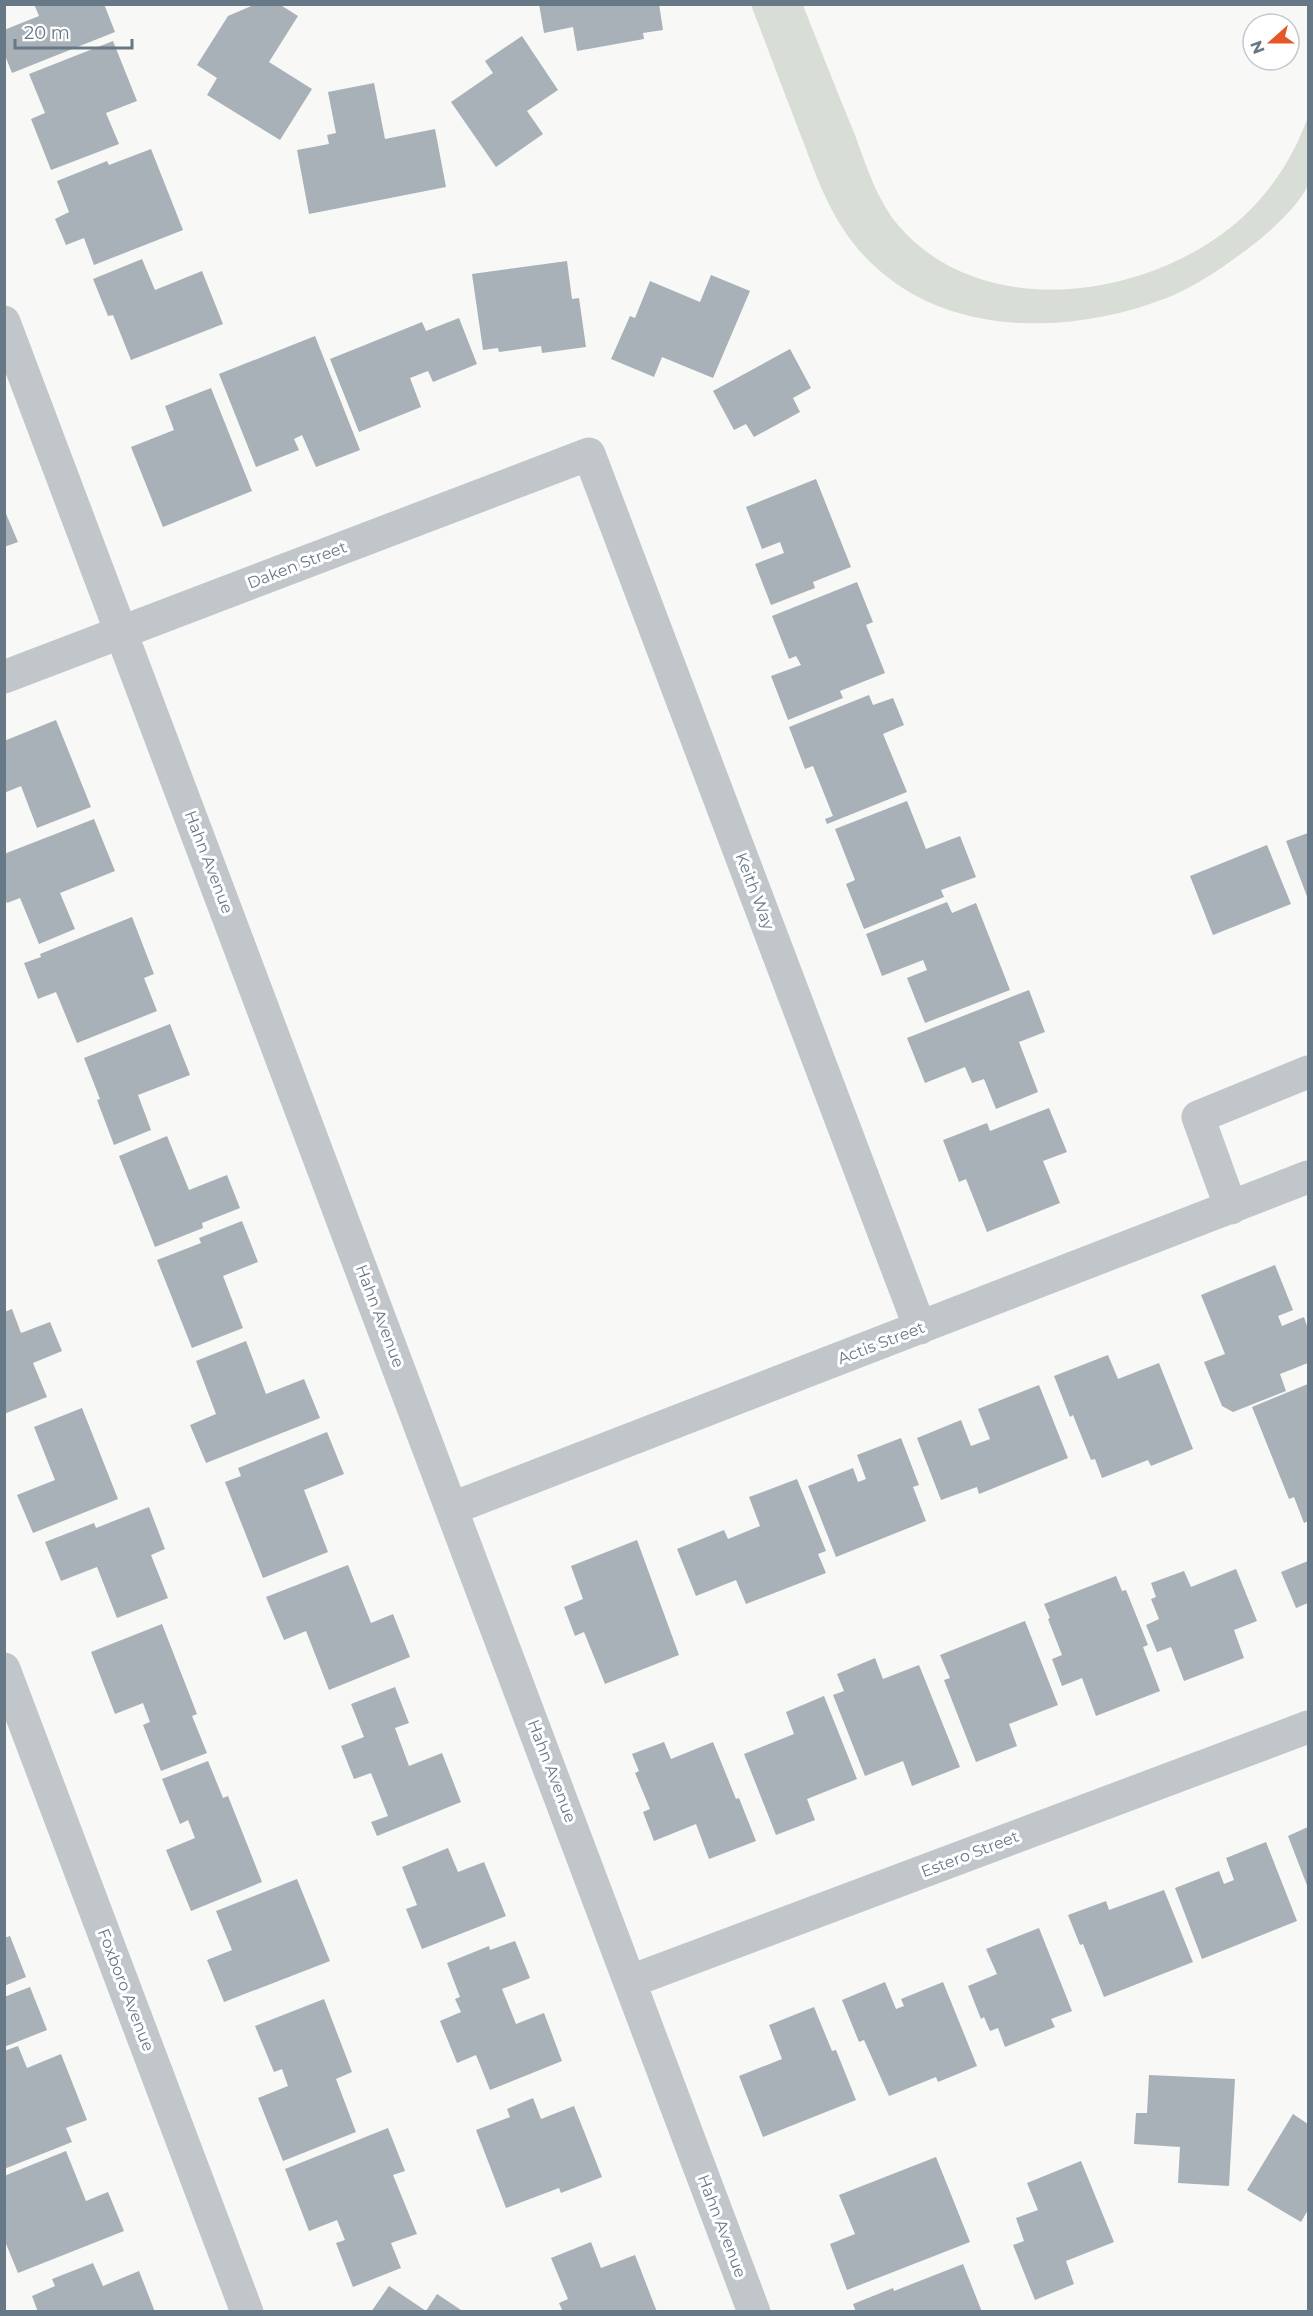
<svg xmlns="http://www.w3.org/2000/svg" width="1313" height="2316" viewBox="0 0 1313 2316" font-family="Montserrat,sans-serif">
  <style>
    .green { fill: #d8ddd5 }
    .building { fill: #a8b1b7 }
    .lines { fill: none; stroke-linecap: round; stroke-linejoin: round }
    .minor { stroke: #c1c6ca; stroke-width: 33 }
    .labels { text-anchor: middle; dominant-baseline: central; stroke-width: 6; stroke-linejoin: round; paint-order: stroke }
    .street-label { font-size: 16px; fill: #677887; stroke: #fff }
  </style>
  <rect width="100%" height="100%" fill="#f8f8f6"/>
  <!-- green -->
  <path class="green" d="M 751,5 L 803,5 C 820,48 837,92 855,135 C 866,165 877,200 898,225 C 985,328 1166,297 1252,208 C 1278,181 1295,152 1308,117 C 1309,131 1312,174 1308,185 C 1298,208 1263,238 1242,253 C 1218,271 1192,288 1164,299 C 1075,333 957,338 880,271 C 832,230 818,179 796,123 C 781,84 766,44 751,5 Z"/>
  <!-- building -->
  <path class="building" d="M 34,4 L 104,4 L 115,32 L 12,73 L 4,53 L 4,30 L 39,16 Z
    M 256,4 L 279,4 L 298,16 L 269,62 L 312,89 L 280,140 L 207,95 L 217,78 L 197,65 L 228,16 Z
    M 539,4 L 659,4 L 663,30 L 643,33 L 644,39 L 577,51 L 573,27 L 544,33 Z
    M 522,36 L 558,90 L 527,111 L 543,134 L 496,167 L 451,102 L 493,73 L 485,61 Z
    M 113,41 L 137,101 L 106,113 L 119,144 L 51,170 L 31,119 L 45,113 L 29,74 Z
    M 374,83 L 385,139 L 435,129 L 446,187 L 309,214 L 297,150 L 329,144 L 327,135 L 336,133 L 328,92 Z
    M 151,149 L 183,230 L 94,265 L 84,238 L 66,245 L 55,219 L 69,212 L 57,181 L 107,161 L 109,165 Z
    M 142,259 L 155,290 L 202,271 L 223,324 L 131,360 L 113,315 L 108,316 L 93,279 Z
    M 567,261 L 572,299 L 579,298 L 586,347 L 542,353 L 541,346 L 499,352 L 498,348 L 483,350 L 472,274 Z
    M 711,275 L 750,291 L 713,378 L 662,357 L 654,377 L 611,359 L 630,316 L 635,318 L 650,281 L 700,302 Z
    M 459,318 L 477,364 L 433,382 L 428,371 L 410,378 L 421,407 L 359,432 L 330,359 L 422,322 L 426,331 Z
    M 315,336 L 360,450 L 316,467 L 302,435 L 294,439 L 299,450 L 256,467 L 219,374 Z
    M 790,349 L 811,388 L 793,398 L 800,412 L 754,437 L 746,424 L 734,430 L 713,391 Z
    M 211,388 L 252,491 L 163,527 L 131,447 L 174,430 L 165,406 Z
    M 816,479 L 851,567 L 813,582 L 815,588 L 771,605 L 755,564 L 784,553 L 780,542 L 762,549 L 746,507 Z
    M 4,509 L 18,542 L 4,547 Z
    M 857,582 L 873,622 L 866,625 L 885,673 L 840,691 L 843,698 L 788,720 L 771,676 L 801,665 L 796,656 L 789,659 L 772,616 Z
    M 869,695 L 873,705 L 893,698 L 904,725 L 883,734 L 907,792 L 827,824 L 825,819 L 833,816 L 813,766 L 805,769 L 789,727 Z
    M 56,720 L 91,807 L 37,828 L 21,786 L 4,793 L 4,741 Z
    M 907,801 L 926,849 L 960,836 L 976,877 L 941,890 L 944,897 L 864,929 L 846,884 L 855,880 L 835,829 Z
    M 94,819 L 115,871 L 60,893 L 75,929 L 39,944 L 20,898 L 7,903 L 4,897 L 4,854 Z
    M 1308,833 L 1308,899 L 1286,841 Z
    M 1267,845 L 1291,904 L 1213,935 L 1190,876 Z
    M 947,902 L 952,913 L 976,903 L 1010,990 L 925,1023 L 907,978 L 927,970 L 923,960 L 882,976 L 866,934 Z
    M 132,917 L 154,974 L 144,978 L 157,1011 L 77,1043 L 56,992 L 38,999 L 24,963 L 41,957 L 40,954 Z
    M 1029,990 L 1045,1032 L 1019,1042 L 1038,1092 L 996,1109 L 984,1079 L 972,1083 L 965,1067 L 925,1083 L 907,1038 Z
    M 170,1024 L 190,1075 L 138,1095 L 151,1130 L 114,1145 L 97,1100 L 100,1099 L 84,1058 Z
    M 1049,1108 L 1067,1152 L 1043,1161 L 1060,1203 L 987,1232 L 966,1179 L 959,1182 L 943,1140 L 987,1123 L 990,1131 Z
    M 167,1136 L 189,1190 L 227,1175 L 240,1208 L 202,1223 L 203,1228 L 155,1247 L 119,1156 Z
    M 242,1221 L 258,1262 L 223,1276 L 243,1328 L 192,1348 L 157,1260 L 201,1243 L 199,1238 Z
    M 1275,1265 L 1293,1310 L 1278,1316 L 1282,1326 L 1304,1317 L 1308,1329 L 1308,1363 L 1280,1374 L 1286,1391 L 1233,1412 L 1222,1406 L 1204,1362 L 1225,1354 L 1201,1295 Z
    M 12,1309 L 21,1333 L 50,1322 L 62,1351 L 33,1363 L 47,1397 L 4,1414 L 4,1312 Z
    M 246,1341 L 266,1394 L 304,1379 L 320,1418 L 206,1463 L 190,1425 L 216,1414 L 196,1361 Z
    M 1108,1355 L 1118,1379 L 1159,1363 L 1193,1449 L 1151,1466 L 1148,1460 L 1102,1478 L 1095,1459 L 1091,1460 L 1073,1415 L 1070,1417 L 1054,1376 Z
    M 1308,1384 L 1308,1521 L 1304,1523 L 1294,1497 L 1289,1499 L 1252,1407 Z
    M 1039,1385 L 1068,1458 L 979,1494 L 977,1487 L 941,1500 L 917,1438 L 961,1420 L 971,1446 L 990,1439 L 978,1409 Z
    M 82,1408 L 118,1499 L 33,1533 L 17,1495 L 55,1480 L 34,1427 Z
    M 327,1432 L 344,1474 L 304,1490 L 328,1552 L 263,1578 L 225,1482 L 241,1476 L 238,1468 Z
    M 901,1438 L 919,1485 L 913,1487 L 926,1521 L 836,1557 L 808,1486 L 853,1468 L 858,1482 L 866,1479 L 857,1455 Z
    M 797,1479 L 826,1551 L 818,1554 L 826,1573 L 746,1604 L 736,1580 L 696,1596 L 677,1549 L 724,1530 L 728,1539 L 760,1526 L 749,1497 Z
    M 149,1507 L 165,1549 L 151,1555 L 168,1598 L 117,1618 L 97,1567 L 61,1581 L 45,1542 L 94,1523 L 96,1528 Z
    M 637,1540 L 679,1655 L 605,1684 L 584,1632 L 575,1636 L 564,1607 L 583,1599 L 571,1566 Z
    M 1308,1561 L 1308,1603 L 1296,1608 L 1281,1572 Z
    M 348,1565 L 371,1623 L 393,1614 L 410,1657 L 329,1690 L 306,1631 L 284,1640 L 266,1597 Z
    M 1236,1569 L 1257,1621 L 1234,1630 L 1244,1658 L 1184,1681 L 1171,1647 L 1157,1652 L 1146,1625 L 1159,1619 L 1151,1599 L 1156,1597 L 1151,1583 L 1184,1571 L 1191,1587 Z
    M 1116,1576 L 1122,1591 L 1126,1590 L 1148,1645 L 1143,1647 L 1160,1691 L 1096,1716 L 1082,1678 L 1062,1686 L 1052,1659 L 1062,1655 L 1048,1619 L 1050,1618 L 1044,1604 Z
    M 1025,1621 L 1058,1705 L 1009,1724 L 1017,1746 L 976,1762 L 944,1680 L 950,1678 L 940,1655 Z
    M 162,1624 L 197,1714 L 192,1716 L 207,1753 L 161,1771 L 143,1725 L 150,1722 L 143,1703 L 115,1714 L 91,1652 Z
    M 875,1658 L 883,1679 L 919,1665 L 960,1767 L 912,1786 L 903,1761 L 865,1776 L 833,1695 L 844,1691 L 837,1674 Z
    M 395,1687 L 409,1723 L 395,1728 L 409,1766 L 442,1753 L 461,1802 L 377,1836 L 371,1822 L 388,1816 L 371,1773 L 354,1779 L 341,1746 L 364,1737 L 351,1704 Z
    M 824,1696 L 857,1779 L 807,1799 L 815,1820 L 776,1835 L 744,1754 L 794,1734 L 786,1712 Z
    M 664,1742 L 671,1759 L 713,1742 L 736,1799 L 739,1798 L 756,1841 L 709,1859 L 696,1824 L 654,1841 L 643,1812 L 650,1809 L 635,1773 L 639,1771 L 632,1754 Z
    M 208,1761 L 223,1798 L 228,1796 L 262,1882 L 191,1911 L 166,1850 L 195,1838 L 188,1820 L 180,1824 L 162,1779 Z
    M 1308,1827 L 1308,1888 L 1288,1836 Z
    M 1266,1842 L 1297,1921 L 1202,1959 L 1175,1888 L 1219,1871 L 1224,1884 L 1234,1880 L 1226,1858 Z
    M 448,1848 L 458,1872 L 484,1862 L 506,1916 L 422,1949 L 406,1909 L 417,1905 L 402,1867 Z
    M 297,1879 L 330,1961 L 224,2002 L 207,1960 L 232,1950 L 216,1911 Z
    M 1164,1890 L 1193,1962 L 1104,1997 L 1083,1944 L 1080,1945 L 1068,1915 L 1106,1901 L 1109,1910 Z
    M 1039,1928 L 1072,2011 L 1051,2019 L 1055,2027 L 1005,2047 L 998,2028 L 990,2031 L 984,2017 L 981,2019 L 968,1986 L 997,1974 L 986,1949 Z
    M 10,1936 L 26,1977 L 4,1986 L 4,1938 Z
    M 515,1941 L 530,1978 L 502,1989 L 516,2024 L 544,2013 L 562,2061 L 490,2090 L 476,2055 L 457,2063 L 440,2021 L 461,2012 L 455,1999 L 460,1997 L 447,1963 L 489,1946 L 490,1950 Z
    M 885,1982 L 896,2009 L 904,2006 L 901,1999 L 943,1982 L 977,2066 L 938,2082 L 936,2077 L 889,2096 L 864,2040 L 859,2042 L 842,2000 Z
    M 30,1987 L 47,2030 L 4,2047 L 4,1997 Z
    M 324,1999 L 352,2072 L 336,2079 L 356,2132 L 283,2161 L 258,2098 L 288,2086 L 282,2069 L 274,2072 L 255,2026 Z
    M 814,2007 L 832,2051 L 836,2050 L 856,2100 L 763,2137 L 739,2076 L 782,2059 L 769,2025 Z
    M 18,2046 L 27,2068 L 61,2054 L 87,2120 L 66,2128 L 72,2142 L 4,2169 L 4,2051 Z
    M 1149,2075 L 1235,2079 L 1229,2186 L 1178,2183 L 1180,2147 L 1134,2144 L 1136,2113 L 1147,2113 Z
    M 533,2098 L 541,2119 L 574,2106 L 602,2177 L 561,2193 L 559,2188 L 506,2208 L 476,2130 L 510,2117 L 507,2109 Z
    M 1293,2114 L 1308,2124 L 1308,2210 L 1301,2222 L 1247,2190 Z
    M 388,2128 L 405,2171 L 393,2175 L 417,2234 L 391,2243 L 401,2268 L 353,2287 L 336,2243 L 345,2240 L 337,2220 L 309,2231 L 285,2169 Z
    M 66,2151 L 86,2201 L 108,2192 L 124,2231 L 18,2273 L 4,2239 L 4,2176 Z
    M 936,2157 L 970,2242 L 847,2290 L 830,2244 L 855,2234 L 839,2195 Z
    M 1081,2161 L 1114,2242 L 1066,2261 L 1074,2284 L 1035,2300 L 1013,2245 L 1024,2241 L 1016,2218 L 1038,2210 L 1027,2183 Z
    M 591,2242 L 601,2268 L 635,2255 L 657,2312 L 563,2312 L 559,2303 L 568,2299 L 551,2258 Z
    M 93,2263 L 103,2286 L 139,2271 L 155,2312 L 38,2312 L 32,2296 L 55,2286 L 52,2279 Z
    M 963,2264 L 982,2312 L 856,2312 L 853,2304 L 893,2288 L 894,2291 Z
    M 389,2286 L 426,2311 L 437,2294 L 464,2312 L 371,2312 Z"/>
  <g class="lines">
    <!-- minor -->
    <path class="minor" d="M 4,322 L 754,2312
      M 4,677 L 589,454 L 920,1328
      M 1231,1208 L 1198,1117 L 1308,1072
      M 453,1508 L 1308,1177
      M 4,1669 L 247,2312
      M 631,1981 L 1308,1727"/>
  </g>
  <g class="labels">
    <!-- street labels -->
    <g class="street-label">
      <text transform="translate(297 565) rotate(-21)">Daken Street</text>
      <text transform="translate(209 862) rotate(69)">Hahn Avenue</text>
      <text transform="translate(755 891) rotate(69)">Keith Way</text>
      <text transform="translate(380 1316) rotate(69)">Hahn Avenue</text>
      <text transform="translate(881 1343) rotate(-21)">Actis Street</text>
      <text transform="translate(552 1771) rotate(69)">Hahn Avenue</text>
      <text transform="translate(970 1854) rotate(-21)">Estero Street</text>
      <text transform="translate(126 1990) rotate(69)">Foxboro Avenue</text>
      <text transform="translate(722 2226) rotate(69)">Hahn Avenue</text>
    </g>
  </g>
  <!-- border -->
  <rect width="1313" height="2316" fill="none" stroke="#677887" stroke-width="12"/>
  <!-- north arrow -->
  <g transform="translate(1271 42) rotate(249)"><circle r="28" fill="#ffffff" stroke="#c2c9cf" stroke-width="1.5"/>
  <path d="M0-4.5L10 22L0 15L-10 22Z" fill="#e65728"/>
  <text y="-9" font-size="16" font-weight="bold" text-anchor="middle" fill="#677887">N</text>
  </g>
  <!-- scale -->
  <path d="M15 39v9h117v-9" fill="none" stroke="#677887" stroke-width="3"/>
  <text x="24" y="39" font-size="18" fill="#677887" stroke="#ffffff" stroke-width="4.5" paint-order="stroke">20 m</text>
</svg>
